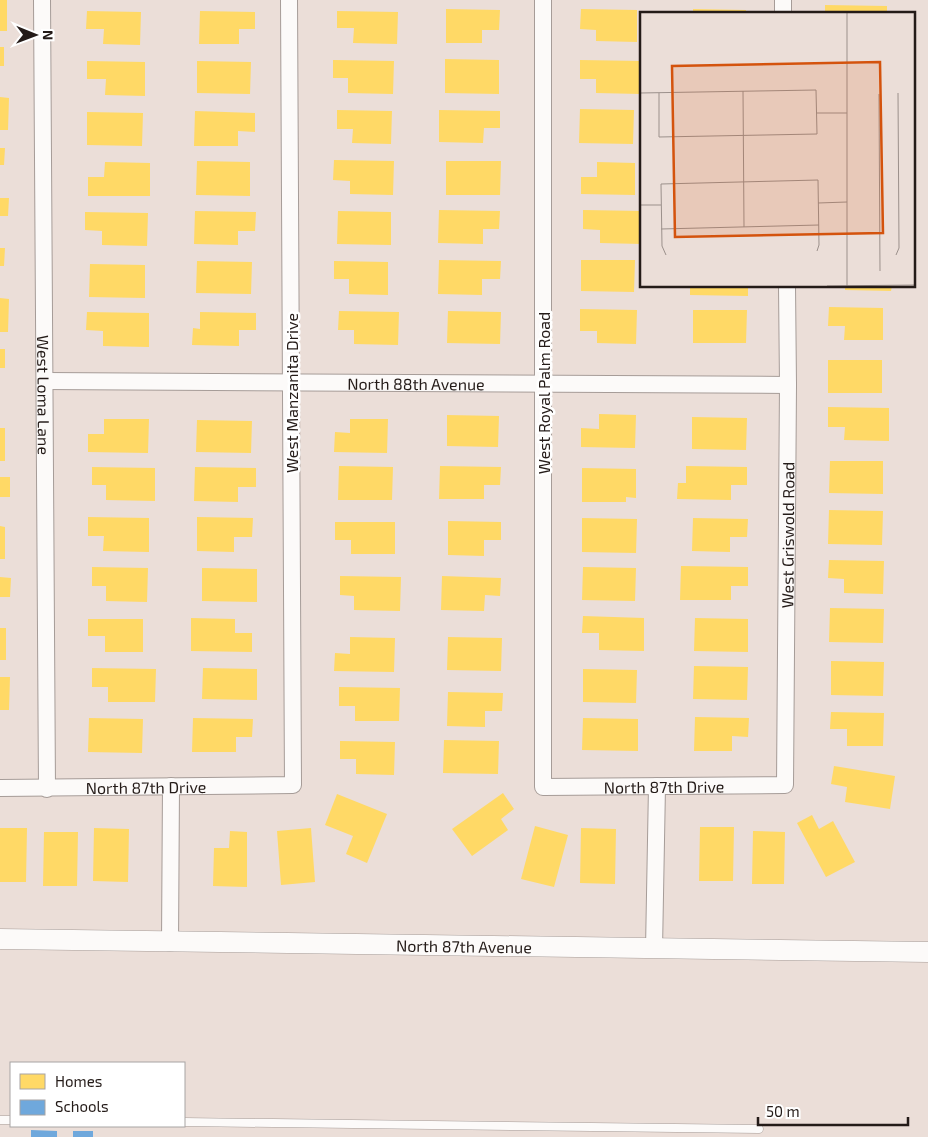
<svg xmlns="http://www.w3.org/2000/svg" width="928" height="1137" viewBox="0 0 928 1137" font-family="'Exo 2',sans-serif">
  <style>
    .homes { fill: #ffd966 }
    .schools { fill: #6fa8dc }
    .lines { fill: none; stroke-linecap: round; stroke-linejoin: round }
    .service-casing { stroke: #a69c98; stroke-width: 9 }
    .minor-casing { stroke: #a69c98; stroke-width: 18 }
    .tertiary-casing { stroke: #a69c98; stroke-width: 21 }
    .service { stroke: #fcfaf9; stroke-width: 8 }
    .minor { stroke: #fcfaf9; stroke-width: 16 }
    .tertiary { stroke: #fcfaf9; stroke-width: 20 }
    .labels { text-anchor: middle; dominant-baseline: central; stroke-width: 5; stroke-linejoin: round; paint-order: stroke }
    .street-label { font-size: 16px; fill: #241b18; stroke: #fff }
    .inset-road { fill: none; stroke: #9b908b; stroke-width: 1 }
    .view { fill: #d4530d; fill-opacity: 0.15; stroke: #d4530d; stroke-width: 2.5 }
    .inset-edge { fill: none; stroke: #241b18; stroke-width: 2.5 }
  </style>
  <rect width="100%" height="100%" fill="#ebded8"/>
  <!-- homes -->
  <path class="homes" d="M 0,0 L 7,0 L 7,31 L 0,31 Z
    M 825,5 L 887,6 L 887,14 L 825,14 Z
    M 446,9 L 500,10 L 499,30 L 482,30 L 482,43 L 446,43 Z
    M 581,9 L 637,10 L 637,42 L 596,41 L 596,30 L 580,29 Z
    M 693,9 L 746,10 L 746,14 L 693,14 Z
    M 87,11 L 141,12 L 140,45 L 103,44 L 104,29 L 86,29 Z
    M 200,11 L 255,12 L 255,29 L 239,29 L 239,44 L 199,44 Z
    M 337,11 L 398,12 L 397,44 L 353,43 L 354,28 L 337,28 Z
    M 0,47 L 4,47 L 4,66 L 0,66 Z
    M 445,59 L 499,60 L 499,94 L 445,93 Z
    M 333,60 L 394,61 L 393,94 L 348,93 L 348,78 L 333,78 Z
    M 580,60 L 642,61 L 641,94 L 596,93 L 596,79 L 580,79 Z
    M 87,61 L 145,62 L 145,96 L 105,95 L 106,79 L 87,79 Z
    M 197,61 L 251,62 L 250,94 L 197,93 Z
    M 0,97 L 9,98 L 8,130 L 0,130 Z
    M 580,109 L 634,110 L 633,144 L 579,143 Z
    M 337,110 L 392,111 L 391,144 L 352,143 L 353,129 L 337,129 Z
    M 439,110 L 500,111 L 500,128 L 484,128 L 483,143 L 439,142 Z
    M 195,111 L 255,113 L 255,132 L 238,131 L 238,146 L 194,146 Z
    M 87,112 L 143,113 L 142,146 L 87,145 Z
    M 0,148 L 5,148 L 4,165 L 0,165 Z
    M 334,160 L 394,161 L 393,195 L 350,194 L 350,181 L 333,180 Z
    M 197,161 L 250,162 L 250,196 L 196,195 Z
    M 446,161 L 501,161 L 500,195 L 446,195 Z
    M 105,162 L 150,163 L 150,196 L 88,196 L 88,177 L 104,177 Z
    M 597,162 L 635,163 L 635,195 L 581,194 L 581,177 L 597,177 Z
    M 0,198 L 9,198 L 8,216 L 0,216 Z
    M 439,210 L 500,211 L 499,229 L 483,229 L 483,244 L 438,243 Z
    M 583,210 L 642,211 L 642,244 L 600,243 L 600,230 L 583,229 Z
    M 195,211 L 256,212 L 255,231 L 238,231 L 238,245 L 194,244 Z
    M 338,211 L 391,212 L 391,245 L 337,244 Z
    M 85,212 L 148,213 L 147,246 L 102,245 L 102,231 L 85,230 Z
    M 0,248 L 5,248 L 4,266 L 0,266 Z
    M 439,260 L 501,261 L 500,279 L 482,279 L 482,295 L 438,294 Z
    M 581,260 L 635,260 L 634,292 L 581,291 Z
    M 197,261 L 252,262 L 251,294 L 196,293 Z
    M 334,261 L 388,262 L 388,295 L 349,294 L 349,279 L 334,279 Z
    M 90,264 L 145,265 L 145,298 L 89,297 Z
    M 690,286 L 748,286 L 748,296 L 690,295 Z
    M 845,286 L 892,286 L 891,291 L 845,290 Z
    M 0,298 L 9,299 L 8,332 L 0,332 Z
    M 829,307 L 883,308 L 883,340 L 844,340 L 845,326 L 828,326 Z
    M 580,309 L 637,310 L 636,344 L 597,343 L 597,331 L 580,331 Z
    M 693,310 L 747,310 L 746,343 L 693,343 Z
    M 339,311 L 399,312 L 398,345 L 354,344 L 354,330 L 338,330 Z
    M 448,311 L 501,312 L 500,344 L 447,343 Z
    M 87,312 L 149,313 L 149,347 L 103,346 L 103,331 L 86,330 Z
    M 200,312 L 256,313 L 256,330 L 239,330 L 239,346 L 192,345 L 193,328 L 200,329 Z
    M 0,349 L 5,349 L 5,368 L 0,368 Z
    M 828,360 L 882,360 L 882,393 L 828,393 Z
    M 828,407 L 889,408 L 889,441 L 844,440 L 845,427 L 828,427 Z
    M 599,414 L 636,415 L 635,448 L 581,447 L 581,428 L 599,429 Z
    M 447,415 L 499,416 L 498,447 L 447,446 Z
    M 692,417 L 747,418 L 746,450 L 692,449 Z
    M 104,419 L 149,419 L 148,453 L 88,452 L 88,434 L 104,434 Z
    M 350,419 L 388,419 L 387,453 L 334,452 L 335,432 L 350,433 Z
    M 197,420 L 252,421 L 251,453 L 196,452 Z
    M 0,428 L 5,428 L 5,461 L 0,461 Z
    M 830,461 L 883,461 L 883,494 L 829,493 Z
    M 339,466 L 393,467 L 392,500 L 338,500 Z
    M 440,466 L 501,467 L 500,485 L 484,485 L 484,499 L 439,499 Z
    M 686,466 L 747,467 L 747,485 L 731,485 L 731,500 L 677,499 L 678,483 L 686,483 Z
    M 92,467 L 155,468 L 155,501 L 106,500 L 106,485 L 92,485 Z
    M 195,467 L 256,468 L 256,487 L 238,487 L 238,502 L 194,501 Z
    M 582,468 L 636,469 L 636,498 L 626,497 L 626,502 L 582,502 Z
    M 0,477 L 10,477 L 10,497 L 0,497 Z
    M 829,510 L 883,511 L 882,545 L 828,544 Z
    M 88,517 L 149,518 L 149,552 L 103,551 L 104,536 L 88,536 Z
    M 197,517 L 253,518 L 252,537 L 234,537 L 234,552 L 197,551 Z
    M 582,518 L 637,519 L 636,553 L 582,552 Z
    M 693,518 L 748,519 L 747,537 L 730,537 L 730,552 L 692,551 Z
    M 448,521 L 501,522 L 501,540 L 484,540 L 484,556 L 448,555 Z
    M 335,522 L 395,522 L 395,554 L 351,554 L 351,540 L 335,540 Z
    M 0,526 L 5,527 L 5,559 L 0,559 Z
    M 829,560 L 884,561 L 883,594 L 844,593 L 844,579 L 828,578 Z
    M 681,566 L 748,567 L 748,586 L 731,586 L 731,600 L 680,600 Z
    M 92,567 L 148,568 L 147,602 L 106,601 L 106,586 L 92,586 Z
    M 583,567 L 636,568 L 635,601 L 582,600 Z
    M 202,568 L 257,569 L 257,602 L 202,601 Z
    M 340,576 L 401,577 L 400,611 L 354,610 L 354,596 L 340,595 Z
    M 442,576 L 501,578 L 500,596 L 485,595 L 484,611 L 441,610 Z
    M 0,577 L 11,578 L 10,597 L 0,597 Z
    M 830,608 L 884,609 L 883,643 L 829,642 Z
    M 583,616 L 644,618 L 644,651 L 599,650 L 599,633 L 582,633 Z
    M 191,618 L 235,619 L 235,633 L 252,633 L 252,652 L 191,651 Z
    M 695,618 L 748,619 L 748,652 L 694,651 Z
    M 88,619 L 143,619 L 143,652 L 105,652 L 105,636 L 88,636 Z
    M 0,628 L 6,628 L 6,660 L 0,660 Z
    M 350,637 L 395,638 L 394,672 L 334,671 L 335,653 L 350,654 Z
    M 448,637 L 502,638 L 501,671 L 447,670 Z
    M 831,661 L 884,662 L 883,696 L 831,695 Z
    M 694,666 L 748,667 L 747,700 L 693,699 Z
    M 92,668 L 156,669 L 155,702 L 108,702 L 108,687 L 92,687 Z
    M 203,668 L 257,669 L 257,700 L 202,699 Z
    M 583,669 L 637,670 L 636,703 L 583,702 Z
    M 0,677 L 10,677 L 9,710 L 0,710 Z
    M 339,687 L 400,688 L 399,721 L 355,721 L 355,706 L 339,706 Z
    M 448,692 L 503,693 L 502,711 L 485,711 L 485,727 L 447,726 Z
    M 831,712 L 884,713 L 883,746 L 847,746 L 847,729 L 830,729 Z
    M 695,717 L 749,718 L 748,737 L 732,736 L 732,751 L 694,751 Z
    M 89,718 L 143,719 L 142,753 L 88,752 Z
    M 193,718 L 253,719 L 252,737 L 236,737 L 236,752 L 192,752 Z
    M 583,718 L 638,719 L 638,751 L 582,750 Z
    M 444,740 L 499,741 L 498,774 L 443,773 Z
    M 340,741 L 395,742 L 394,775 L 356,774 L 356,759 L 340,759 Z
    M 834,766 L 895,776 L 890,809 L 845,802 L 847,787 L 831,784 Z
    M 503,793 L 514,809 L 501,819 L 508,830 L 472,856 L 452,829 Z
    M 337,794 L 387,814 L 367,863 L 346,854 L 353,836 L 325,825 Z
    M 812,815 L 819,829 L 833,821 L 855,862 L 826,877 L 797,823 Z
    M 535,826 L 568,835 L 554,887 L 521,879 Z
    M 700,827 L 734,827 L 733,881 L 699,881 Z
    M 0,828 L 27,828 L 26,882 L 0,882 Z
    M 94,828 L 129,829 L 128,882 L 93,881 Z
    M 311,828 L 315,882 L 281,885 L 277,831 Z
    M 581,828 L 616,829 L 615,884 L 580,883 Z
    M 230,831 L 247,832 L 247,887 L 213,886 L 214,848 L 229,848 Z
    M 753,831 L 785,832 L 784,884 L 752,884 Z
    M 44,832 L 78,832 L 77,886 L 43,886 Z"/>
  <!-- schools -->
  <path class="schools" d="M 31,1130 L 57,1131 L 57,1137 L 31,1137 Z
    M 73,1131 L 93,1131 L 93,1137 L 73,1137 Z"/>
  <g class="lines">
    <!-- service casing -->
    <g class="service-casing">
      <path id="service" d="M 0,1120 L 11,1120
        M 184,1122 L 759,1129"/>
    </g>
    <!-- minor casing -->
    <g class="minor-casing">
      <g id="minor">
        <path id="s1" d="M 42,0 L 47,789"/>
        <path id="s2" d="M 543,0 L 543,787 L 785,785 L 788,385 L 787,286"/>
        <path d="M 783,0 L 783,14"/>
        <path id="s3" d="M 45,381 L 788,385"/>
        <path id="s4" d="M 0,788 L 293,785 L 289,0"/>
        <path d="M 170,943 L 171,786"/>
        <path d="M 654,949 L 657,786"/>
      </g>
    </g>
    <!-- tertiary casing -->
    <g class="tertiary-casing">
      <g id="tertiary">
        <path id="s5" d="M 0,939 L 928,952"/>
      </g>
    </g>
    <!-- service -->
    <use href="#service" class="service"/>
    <!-- minor -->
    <use href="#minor" class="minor"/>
    <!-- tertiary -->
    <use href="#tertiary" class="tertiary"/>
  </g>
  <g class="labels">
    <!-- street labels -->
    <g class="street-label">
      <text stroke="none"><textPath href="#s3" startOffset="371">North 88th Avenue</textPath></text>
      <text transform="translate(291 393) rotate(-90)">West Manzanita Drive</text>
      <text transform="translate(543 393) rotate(-90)">West Royal Palm Road</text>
      <text stroke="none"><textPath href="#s1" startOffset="395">West Loma Lane</textPath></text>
      <text stroke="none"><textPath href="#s2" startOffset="1279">West Griswold Road</textPath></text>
      <text stroke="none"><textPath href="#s2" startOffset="908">North 87th Drive</textPath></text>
      <text stroke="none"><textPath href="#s4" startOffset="146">North 87th Drive</textPath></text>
      <text stroke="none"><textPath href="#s5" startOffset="464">North 87th Avenue</textPath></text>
    </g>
  </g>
  <!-- overview -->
  <g transform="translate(640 12)">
    <rect width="275" height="275" fill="#ebded8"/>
    <path class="inset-road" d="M 103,79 L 104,215M 0,81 L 176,78 L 177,122 L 19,125 L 19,81M 239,82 L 240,259M 177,101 L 207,101M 178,191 L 207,190M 0,193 L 21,193M 21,217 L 179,213M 26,243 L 22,234 L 21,172 L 178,168 L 179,233 L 177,239M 256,243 L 259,236 L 258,81M 187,274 L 275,273M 207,274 L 207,1"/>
    <path class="view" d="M 240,50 L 243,221 L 35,225 L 32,54 Z"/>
    <rect width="275" height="275" class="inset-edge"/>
  </g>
  <!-- legend -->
  <rect x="10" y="1062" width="175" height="65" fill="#ffffff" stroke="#a7a4a3"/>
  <rect x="20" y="1074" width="25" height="15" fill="#ffd966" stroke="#a7a4a3"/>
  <text x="55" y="1087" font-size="15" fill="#241b18">Homes</text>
  <rect x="20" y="1100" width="25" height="15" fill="#6fa8dc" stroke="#a7a4a3"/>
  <text x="55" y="1112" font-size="15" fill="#241b18">Schools</text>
  <!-- north arrow -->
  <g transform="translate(35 35) rotate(91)" stroke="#ffffff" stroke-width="4" paint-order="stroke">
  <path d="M0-4L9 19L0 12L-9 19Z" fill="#241b18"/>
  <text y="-8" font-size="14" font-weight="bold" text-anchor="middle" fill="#241b18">N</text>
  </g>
  <!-- scale -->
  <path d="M758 1117v8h150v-8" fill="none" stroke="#241b18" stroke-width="2.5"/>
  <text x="766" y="1117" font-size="15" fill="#241b18" stroke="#ffffff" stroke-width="4" paint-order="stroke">50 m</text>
</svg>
